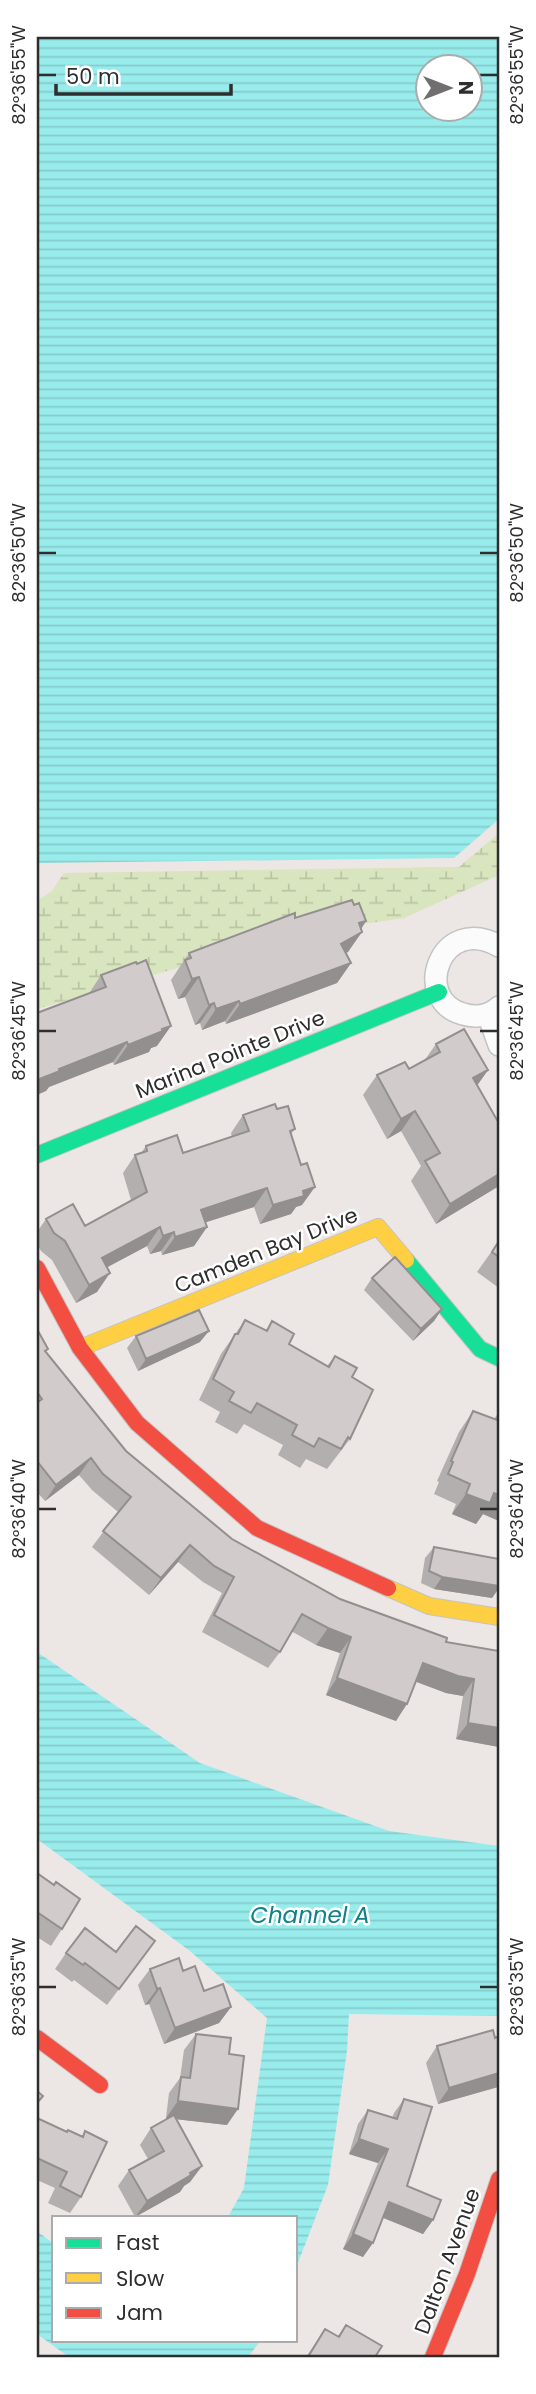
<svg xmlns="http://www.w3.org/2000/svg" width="536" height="2394" viewBox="0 0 536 2394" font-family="Poppins,sans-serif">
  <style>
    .wetland { fill: url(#wetland-marsh) }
    .water { fill: url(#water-rules); fill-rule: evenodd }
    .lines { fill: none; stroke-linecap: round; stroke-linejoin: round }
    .street-casing { stroke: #c4c3c3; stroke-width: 24 }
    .fast-casing { stroke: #c4c3c3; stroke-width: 18 }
    .slow-casing { stroke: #c4c3c3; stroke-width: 18 }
    .jam-casing { stroke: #c4c3c3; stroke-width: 18 }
    .street { stroke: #fcfbfb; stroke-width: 21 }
    .fast { stroke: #16e098; stroke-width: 16 }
    .slow { stroke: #ffcf43; stroke-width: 16 }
    .jam { stroke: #f24e42; stroke-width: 16 }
    .wall { fill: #b4afaf }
    .shaded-wall { fill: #928f8e }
    .building { fill: #d1cccb; stroke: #928f8e; stroke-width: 2 }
    .ticks { fill: none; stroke: #2e2e2e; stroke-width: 2.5 }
    .labels { text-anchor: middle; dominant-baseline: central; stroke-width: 5; stroke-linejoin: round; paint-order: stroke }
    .street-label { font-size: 21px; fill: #2e2e2e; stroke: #fff }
    .water-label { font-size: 23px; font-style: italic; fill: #0e818b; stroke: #fff }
    .neatline { fill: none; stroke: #2e2e2e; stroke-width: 2.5 }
    .ticks-label { font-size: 18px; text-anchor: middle; fill: #2e2e2e }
  </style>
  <defs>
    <pattern id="wetland-marsh" width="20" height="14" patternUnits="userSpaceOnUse" patternTransform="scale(1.75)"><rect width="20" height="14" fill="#d8e5be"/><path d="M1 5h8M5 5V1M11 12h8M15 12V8" fill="none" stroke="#bac5a4"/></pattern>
    <pattern id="water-rules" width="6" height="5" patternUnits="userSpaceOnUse" patternTransform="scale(1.75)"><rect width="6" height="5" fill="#99ecec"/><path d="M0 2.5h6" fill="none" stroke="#84cbcb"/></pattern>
  </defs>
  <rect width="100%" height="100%" fill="#ece6e4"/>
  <!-- wetland -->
  <path class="wetland" d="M 499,833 L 499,875 L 404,918 L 290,935 L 37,1009 L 37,901 L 52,891 L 64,873 L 459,867 Z"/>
  <!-- water -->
  <path class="water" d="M 37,37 L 499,37 L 499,819 L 454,858 L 37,863 ZM 428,66 L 470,66 L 470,108 L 428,108 Z
    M 37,1652 L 200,1763 L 389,1831 L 499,1846 L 499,2016 L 349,2014 L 347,2051 L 328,2185 L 296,2268 L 296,2217 L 228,2217 L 244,2188 L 267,2018 L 190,1951 L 37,1839 Z
    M 37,2231 L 54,2244 L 54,2340 L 261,2340 L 248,2357 L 69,2357 L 37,2334 Z"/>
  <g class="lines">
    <!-- street casing -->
    <g class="street-casing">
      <path id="street" d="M 499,946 C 440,913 411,1000 463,1014 C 476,1018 489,1016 499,1007
        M 488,1014 L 499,1045"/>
    </g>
    <!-- fast casing -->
    <g class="fast-casing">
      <path id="fast" d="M 37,1155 L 439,992
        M 406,1260 L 480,1349 L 499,1358"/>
    </g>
    <!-- slow casing -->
    <g class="slow-casing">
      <path id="slow" d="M 80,1348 L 378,1227 L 406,1260
        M 388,1588 L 429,1606 L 499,1617"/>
    </g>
    <!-- jam casing -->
    <g class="jam-casing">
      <path id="jam" d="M 37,1268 L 80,1348 L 137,1423 L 257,1528 L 388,1588
        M 37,2038 L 100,2085
        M 433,2357 L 467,2274 L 499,2179"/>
    </g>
    <!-- street -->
    <use href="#street" class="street"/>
    <!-- fast -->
    <use href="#fast" class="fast"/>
    <!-- slow -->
    <use href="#slow" class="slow"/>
    <!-- jam -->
    <use href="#jam" class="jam"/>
  </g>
  <!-- wall -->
  <path class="wall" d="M 354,905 L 366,921 L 348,952 L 346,953 L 351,963 L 337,983 L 226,1024 L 225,1021 L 202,1030 L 200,1023 L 195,1025 L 185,997 L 178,999 L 171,980 L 189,953 L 295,918 Z
    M 101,975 L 157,1046 L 151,1048 L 149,1052 L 114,1065 L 113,1062 L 49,1087 L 46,1091 L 37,1013 L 88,995 Z
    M 436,1044 L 488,1070 L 477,1085 L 497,1120 L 499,1119 L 499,1186 L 436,1224 L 411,1181 L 421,1166 L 401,1131 L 387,1139 L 363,1095 L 377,1075 L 409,1069 L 424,1061 Z
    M 277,1109 L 295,1129 L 291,1134 L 302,1205 L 296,1207 L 291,1214 L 260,1224 L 254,1207 L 205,1222 L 207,1227 L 194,1246 L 162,1255 L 161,1251 L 150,1254 L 147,1246 L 107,1267 L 97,1292 L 76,1303 L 52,1260 L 41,1251 L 37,1244 L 37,1232 L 46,1219 L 85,1226 L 131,1200 L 123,1173 L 135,1155 L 141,1153 L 146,1146 L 183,1153 L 232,1137 L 231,1133 L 243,1115 Z
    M 499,1241 L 499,1288 L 477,1272 Z
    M 372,1278 L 442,1309 L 434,1321 L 413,1341 L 364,1290 Z
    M 245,1320 L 266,1330 L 272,1321 L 289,1344 L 327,1366 L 335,1356 L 352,1377 L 350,1439 L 327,1469 L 306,1459 L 300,1468 L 278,1455 L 283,1445 L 244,1424 L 237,1434 L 215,1422 L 220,1412 L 199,1400 L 221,1354 Z
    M 37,1329 L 46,1353 L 126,1451 L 232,1539 L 340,1599 L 446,1642 L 499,1651 L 499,1747 L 456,1739 L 463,1696 L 446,1693 L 416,1682 L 396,1721 L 326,1695 L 340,1653 L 316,1645 L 291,1631 L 280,1652 L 268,1668 L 202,1632 L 222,1593 L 203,1582 L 178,1562 L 149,1595 L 92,1547 L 118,1512 L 92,1490 L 79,1475 L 45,1501 L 37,1492 Z
    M 136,1336 L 200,1342 L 138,1371 L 127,1348 Z
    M 473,1411 L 494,1419 L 499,1412 L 499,1521 L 483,1514 L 476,1524 L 452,1514 L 456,1504 L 434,1494 L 439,1482 L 437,1481 L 459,1432 Z
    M 434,1547 L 499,1559 L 499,1588 L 492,1598 L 434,1589 L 421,1583 L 425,1558 Z
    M 37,1873 L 62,1929 L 51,1946 L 37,1937 Z
    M 116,1952 L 143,1957 L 107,2005 L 74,1980 L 72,1982 L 55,1969 L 66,1953 Z
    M 150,1969 L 183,1971 L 204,1991 L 231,2007 L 219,2023 L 164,2044 L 149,2004 L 145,2005 L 138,1985 Z
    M 196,2034 L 229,2054 L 227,2125 L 175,2119 L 202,2166 L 190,2182 L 184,2186 L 180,2192 L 135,2217 L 118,2186 L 129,2170 L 148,2159 L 140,2145 L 151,2128 L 169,2118 L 166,2118 L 169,2093 L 180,2078 L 184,2050 Z
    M 499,2036 L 499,2085 L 498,2087 L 438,2104 L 426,2063 L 437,2046 Z
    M 404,2099 L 407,2186 L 433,2220 L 423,2234 L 383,2218 L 363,2257 L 343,2249 L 378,2163 L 349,2154 L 358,2124 L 368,2110 L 392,2118 L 394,2113 Z
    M 37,2118 L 67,2132 L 82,2136 L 85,2131 L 81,2197 L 70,2213 L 48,2203 L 55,2188 L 37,2180 Z
    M 346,2325 L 375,2357 L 306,2357 L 325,2329 L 337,2337 Z"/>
  <!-- shaded-wall -->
  <path class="shaded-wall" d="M 366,921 L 356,936 L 362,932 L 348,952 L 326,964 L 341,944 L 359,923 Z
    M 351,963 L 337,983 L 226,1024 L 240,1004 Z
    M 199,977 L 185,997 L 178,999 L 192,979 Z
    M 239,1001 L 225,1021 L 202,1030 L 216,1009 Z
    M 214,1003 L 200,1023 L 195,1025 L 209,1005 Z
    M 171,1026 L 157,1046 L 151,1048 L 149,1052 L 114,1065 L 128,1045 Z
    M 127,1042 L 113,1062 L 49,1087 L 46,1091 L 37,1095 L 37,1080 L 59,1069 Z
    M 488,1070 L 474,1090 L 473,1078 Z
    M 415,1111 L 401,1131 L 387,1139 L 401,1119 Z
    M 499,1174 L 499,1186 L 436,1224 L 450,1204 Z
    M 315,1187 L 302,1205 L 296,1207 L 291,1214 L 260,1224 L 273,1205 L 303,1191 Z
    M 267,1188 L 254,1207 L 188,1228 L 201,1210 Z
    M 160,1227 L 147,1246 L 89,1277 L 102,1258 Z
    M 207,1227 L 194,1246 L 162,1255 L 175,1237 Z
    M 174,1232 L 161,1251 L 150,1254 L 163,1236 Z
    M 110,1273 L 97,1292 L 76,1303 L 89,1285 Z
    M 442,1309 L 434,1321 L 413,1341 L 421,1329 Z
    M 209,1331 L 200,1342 L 138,1371 L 146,1359 Z
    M 91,1458 L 79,1475 L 45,1501 L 56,1485 Z
    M 494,1493 L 499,1495 L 499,1521 L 483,1514 L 476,1524 L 452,1514 L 466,1494 Z
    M 190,1545 L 178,1562 L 149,1595 L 161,1578 Z
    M 442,1577 L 499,1586 L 499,1588 L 492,1598 L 434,1589 Z
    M 328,1628 L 351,1637 L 340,1653 L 316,1645 Z
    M 423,1663 L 474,1679 L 463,1696 L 446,1693 L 412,1680 Z
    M 337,1678 L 407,1704 L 396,1721 L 326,1695 Z
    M 468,1723 L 499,1728 L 499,1747 L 456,1739 Z
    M 160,1988 L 149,2004 L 145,2005 L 157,1989 Z
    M 231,2007 L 219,2023 L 164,2044 L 175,2028 Z
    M 499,2073 L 498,2087 L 438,2104 L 449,2088 Z
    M 178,2101 L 238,2109 L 227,2125 L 166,2118 Z
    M 359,2139 L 388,2149 L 378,2163 L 349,2154 Z
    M 202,2166 L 190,2182 L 184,2186 L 180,2192 L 135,2217 L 147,2201 Z
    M 389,2202 L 433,2220 L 423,2234 L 379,2216 Z
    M 353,2234 L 373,2243 L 363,2257 L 343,2249 Z"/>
  <!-- building -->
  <path class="building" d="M 352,900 L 354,905 L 359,903 L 366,921 L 359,923 L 362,932 L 341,944 L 351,963 L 240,1004 L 239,1001 L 216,1009 L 214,1003 L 209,1005 L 199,977 L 192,979 L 185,960 L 191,958 L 189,953 L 295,913 L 295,918 Z
    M 146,960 L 171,1026 L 162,1029 L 163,1031 L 128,1045 L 127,1042 L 59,1069 L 60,1071 L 37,1080 L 37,1012 L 37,1013 L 106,987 L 101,975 L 136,962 L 137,964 Z
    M 464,1029 L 488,1070 L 473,1078 L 497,1120 L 499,1119 L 499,1174 L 450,1204 L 425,1161 L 440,1153 L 415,1111 L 401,1119 L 377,1075 L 405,1062 L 409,1069 L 440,1052 L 436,1044 Z
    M 275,1104 L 277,1109 L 288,1106 L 295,1129 L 290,1131 L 301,1165 L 307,1163 L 315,1187 L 303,1191 L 304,1196 L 273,1205 L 267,1188 L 201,1210 L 207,1227 L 175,1237 L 174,1232 L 163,1236 L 160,1227 L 102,1258 L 110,1273 L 89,1285 L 65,1241 L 54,1233 L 46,1219 L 73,1204 L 85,1226 L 147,1192 L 135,1155 L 147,1151 L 146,1146 L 177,1135 L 183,1153 L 249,1131 L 243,1115 Z
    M 499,1241 L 499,1257 L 492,1252 Z
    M 395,1257 L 442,1309 L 421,1329 L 372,1278 Z
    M 199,1310 L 209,1331 L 146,1359 L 136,1336 Z
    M 245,1320 L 267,1331 L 272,1321 L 294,1334 L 289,1344 L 329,1367 L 335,1356 L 357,1368 L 352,1377 L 373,1390 L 350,1439 L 348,1437 L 341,1449 L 319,1438 L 314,1447 L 292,1435 L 297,1425 L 257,1403 L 251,1413 L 229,1401 L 234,1392 L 213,1379 L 235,1334 L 238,1334 Z
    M 37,1329 L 48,1349 L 45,1351 L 126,1451 L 232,1539 L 340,1599 L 447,1638 L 446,1642 L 499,1651 L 499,1728 L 468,1723 L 474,1679 L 458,1676 L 423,1663 L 407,1704 L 337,1678 L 351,1637 L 328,1628 L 302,1614 L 280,1652 L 214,1615 L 234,1577 L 214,1566 L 190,1545 L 161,1578 L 103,1531 L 131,1497 L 103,1474 L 91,1458 L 56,1485 L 37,1461 L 37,1403 L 42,1399 L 37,1392 Z
    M 473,1411 L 497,1420 L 499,1413 L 499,1495 L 494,1493 L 490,1503 L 466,1494 L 470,1484 L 448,1474 L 453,1462 L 451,1461 Z
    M 434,1547 L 499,1559 L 499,1586 L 442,1577 L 429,1571 Z
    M 37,1873 L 54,1885 L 56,1882 L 80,1899 L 62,1929 L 37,1912 Z
    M 136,1926 L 155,1941 L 119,1989 L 85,1963 L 83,1965 L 66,1953 L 85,1928 L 116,1952 Z
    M 179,1958 L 183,1971 L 195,1966 L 204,1991 L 223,1984 L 231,2007 L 175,2028 L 160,1988 L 157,1989 L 150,1969 Z
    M 493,2030 L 495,2038 L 499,2036 L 499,2073 L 449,2088 L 437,2046 Z
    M 196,2034 L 231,2038 L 229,2054 L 244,2056 L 238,2109 L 178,2101 L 181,2077 L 190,2078 Z
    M 37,2091 L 43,2096 L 37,2103 Z
    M 404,2099 L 432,2107 L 407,2186 L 441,2200 L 433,2220 L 389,2202 L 373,2243 L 353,2234 L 388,2149 L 359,2139 L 368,2110 L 397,2119 Z
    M 174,2115 L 202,2166 L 190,2173 L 191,2175 L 147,2201 L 129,2170 L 164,2151 L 151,2128 Z
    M 37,2118 L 67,2132 L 68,2130 L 83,2137 L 85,2131 L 107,2142 L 81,2197 L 60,2186 L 67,2172 L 37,2158 Z
    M 346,2325 L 382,2346 L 375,2357 L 308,2357 L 325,2329 L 339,2337 Z"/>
  <!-- ticks -->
  <path class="ticks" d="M 38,75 L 56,75M 480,75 L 498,75M 38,553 L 56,553M 480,553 L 498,553M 38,1031 L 56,1031M 480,1031 L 498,1031M 38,1509 L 56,1509M 480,1509 L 498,1509M 38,1987 L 56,1987M 480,1987 L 498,1987"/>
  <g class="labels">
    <!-- street labels -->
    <g class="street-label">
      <text transform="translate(230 1054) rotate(-22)">Marina Pointe Drive</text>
      <text transform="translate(266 1250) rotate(-22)">Camden Bay Drive</text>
      <text transform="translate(447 2261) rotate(-70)">Dalton Avenue</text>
    </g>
    <!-- water labels -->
    <g class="water-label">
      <text x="310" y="1915">Channel A</text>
    </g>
  </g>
  <!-- border -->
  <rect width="536" height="2394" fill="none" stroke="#ffffff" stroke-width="77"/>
  <!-- legend -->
  <rect x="52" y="2216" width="245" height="126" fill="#ffffff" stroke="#ababab" stroke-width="2"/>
  <rect x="66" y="2238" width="35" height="10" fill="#16e098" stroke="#ababab" stroke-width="2"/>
  <text x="116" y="2250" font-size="21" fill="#2e2e2e">Fast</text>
  <rect x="66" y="2273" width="35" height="10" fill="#ffcf43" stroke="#ababab" stroke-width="2"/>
  <text x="116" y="2286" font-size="21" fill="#2e2e2e">Slow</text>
  <rect x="66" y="2308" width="35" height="10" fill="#f24e42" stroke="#ababab" stroke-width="2"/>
  <text x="116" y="2320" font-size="21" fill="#2e2e2e">Jam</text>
  <!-- north arrow -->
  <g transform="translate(449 88) rotate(90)"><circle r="33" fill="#ffffff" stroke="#ababab" stroke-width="2"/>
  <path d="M0-5L12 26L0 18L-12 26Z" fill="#706e6e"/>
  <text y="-10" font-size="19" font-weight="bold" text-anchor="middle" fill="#2e2e2e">N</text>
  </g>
  <!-- scale -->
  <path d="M56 84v10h175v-10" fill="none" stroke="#2e2e2e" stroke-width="3.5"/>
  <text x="66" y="84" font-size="21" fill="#2e2e2e" stroke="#ffffff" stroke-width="5" paint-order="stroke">50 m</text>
  <rect x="38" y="38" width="460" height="2318" class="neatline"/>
  <g class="ticks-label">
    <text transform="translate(517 75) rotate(-90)" y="6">82°36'55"W</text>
    <text transform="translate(19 75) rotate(-90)" y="6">82°36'55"W</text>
    <text transform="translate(19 553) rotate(-90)" y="6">82°36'50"W</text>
    <text transform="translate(517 553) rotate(-90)" y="6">82°36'50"W</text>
    <text transform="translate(517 1031) rotate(-90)" y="6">82°36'45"W</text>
    <text transform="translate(19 1031) rotate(-90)" y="6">82°36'45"W</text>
    <text transform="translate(517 1509) rotate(-90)" y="6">82°36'40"W</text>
    <text transform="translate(19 1509) rotate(-90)" y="6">82°36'40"W</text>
    <text transform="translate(19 1987) rotate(-90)" y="6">82°36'35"W</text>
    <text transform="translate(517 1987) rotate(-90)" y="6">82°36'35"W</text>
  </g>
</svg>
